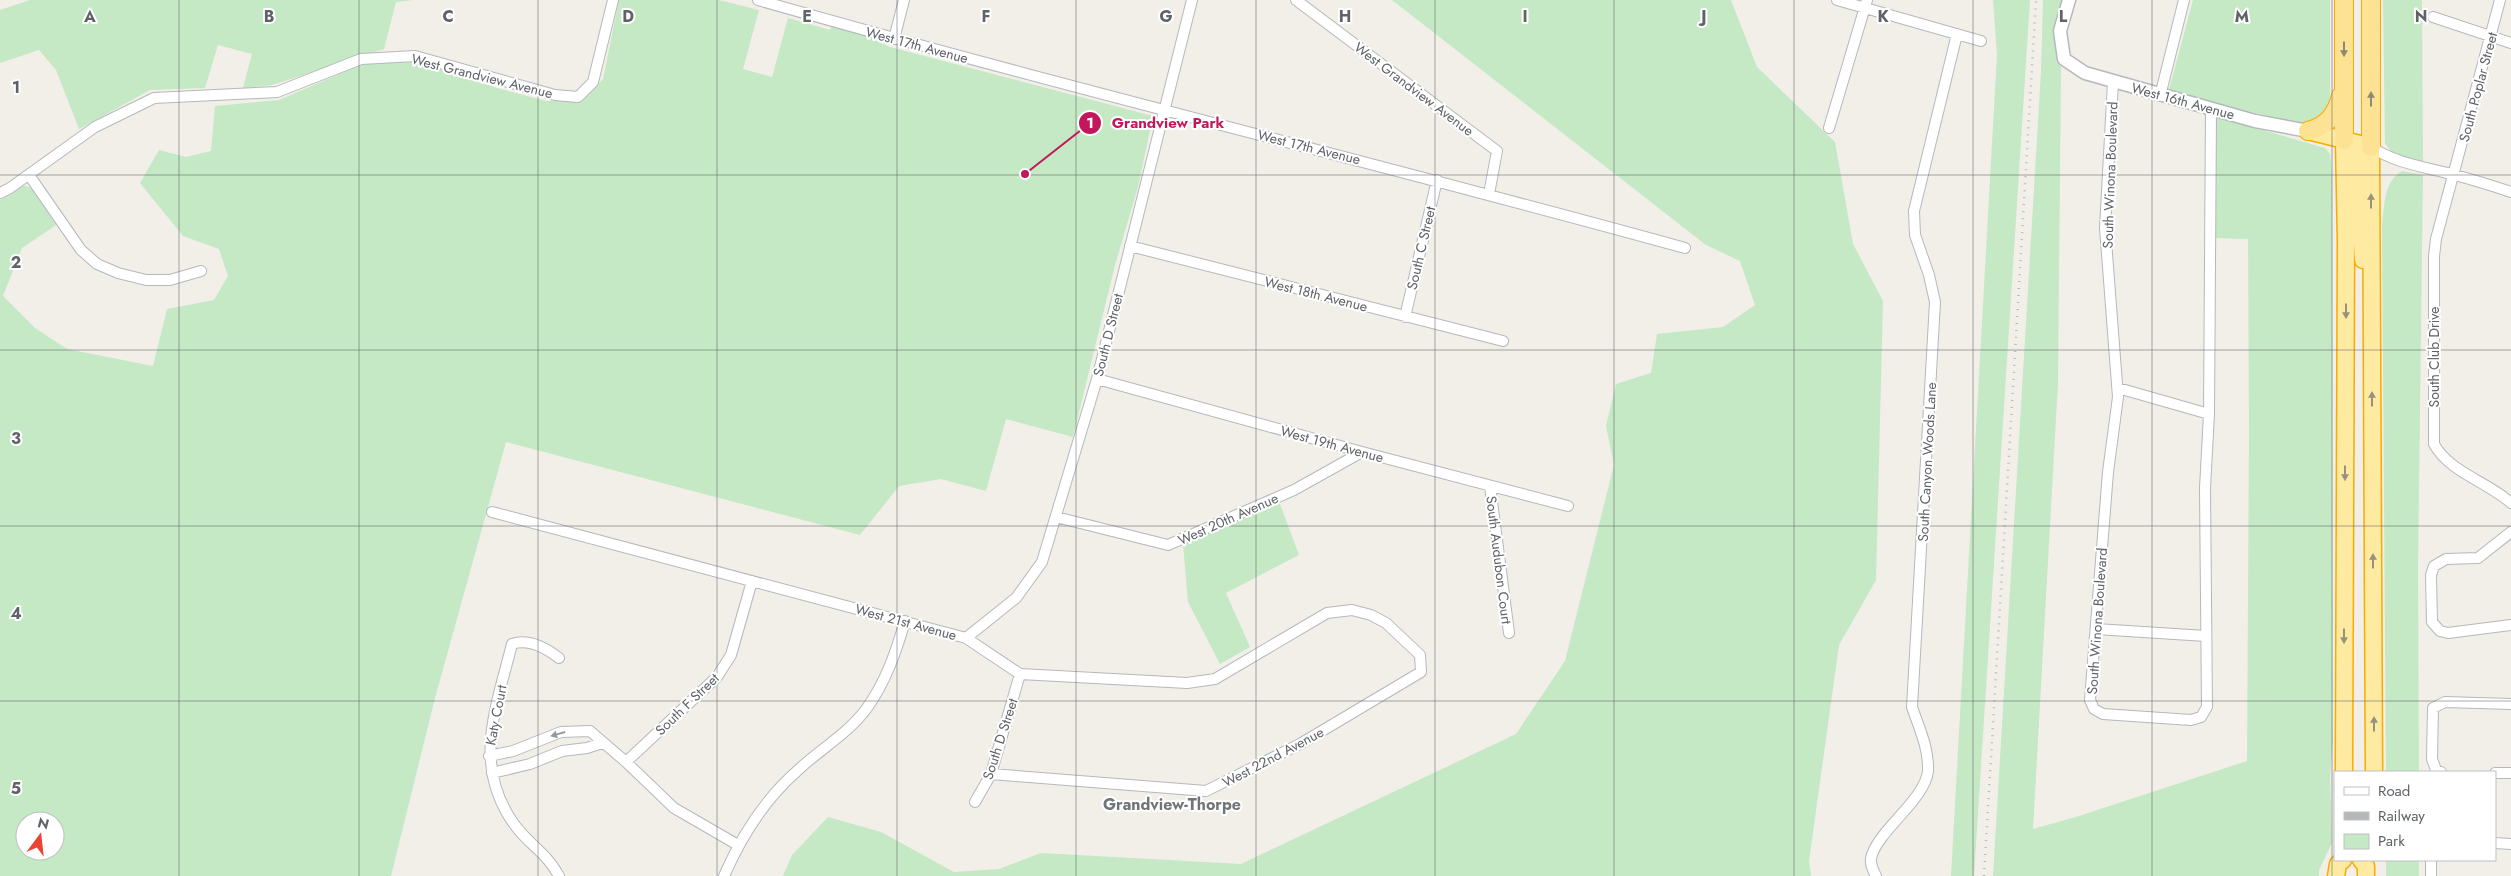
<svg xmlns="http://www.w3.org/2000/svg" width="2511" height="876" viewBox="0 0 2511 876" font-family="Jost,sans-serif">
  <style>
    .green { fill: #c5e8c5; fill-rule: evenodd }
    .lines { fill: none; stroke-linecap: round; stroke-linejoin: round }
    .minor-casing { stroke: #b5b8bc; stroke-width: 12 }
    .tertiary-casing { stroke: #b5b8bc; stroke-width: 15 }
    .trunk-casing { stroke: #f9ab00; stroke-width: 19 }
    .motorway-casing { stroke: #f9ab00; stroke-width: 20 }
    .minor { stroke: #fff; stroke-width: 10 }
    .tertiary { stroke: #fff; stroke-width: 12 }
    .trunk { stroke: #feeaa1; stroke-width: 16 }
    .motorway { stroke: #fde293; stroke-width: 18 }
    .rail { stroke: #b6b7b8; stroke-width: 2.5; stroke-dasharray: 1 6; stroke-linecap: butt }
    .oneway { fill: #8e8975 }
    .oneway2 { fill: #97927c }
    .oneway3 { fill: #979a9d }
    .grid { fill: none; stroke: #5f6368; stroke-width: 1; stroke-opacity: 0.55 }
    .labels { text-anchor: middle; dominant-baseline: central; stroke-width: 4; stroke-linejoin: round; paint-order: stroke }
    .street-label { font-size: 14px; fill: #5f6368; stroke: #fff }
    .quarter-label { font-size: 16px; font-weight: bold; fill: #70757a; stroke: #fff }
    .grid-label { font-size: 16px; text-anchor: middle; font-weight: bold; fill: #5f6368; stroke: #fff; stroke-width: 4; stroke-linejoin: round; paint-order: stroke }
    .leader { fill: none; stroke: #c2185b; stroke-width: 2 }
    .callout-dot { fill: #c2185b; stroke: #fff; stroke-width: 2 }
    .mark-label { font-size: 15px; text-anchor: middle; font-weight: bold; fill: #fff }
    .callout-label { font-size: 15px; text-anchor: middle; font-weight: bold; fill: #c2185b; stroke: #fff; stroke-width: 4; stroke-linejoin: round; paint-order: stroke }
  </style>
  <rect width="100%" height="100%" fill="#f1efe8"/>
  <!-- green -->
  <path class="green" d="M 30,0 L 413,0 L 396,2 L 384,49 L 272,85 L 243,88 L 252,54 L 218,45 L 205,88 L 150,90 L 79,129 L 56,70 L 39,50 L 0,63 L 0,10 Z
    M 619,0 L 719,0 L 759,10 L 743,69 L 772,77 L 788,18 L 830,30 L 832,21 L 890,47 L 1153,116 L 1138,187 L 1115,265 L 1073,437 L 1006,419 L 986,491 L 941,479 L 899,486 L 860,535 L 506,442 L 435,698 L 391,876 L 0,876 L 0,200 L 23,185 L 31,188 L 56,225 L 22,248 L 3,296 L 35,328 L 67,349 L 153,366 L 167,309 L 214,300 L 228,276 L 219,249 L 183,236 L 140,183 L 159,150 L 186,157 L 211,151 L 215,106 L 279,100 L 365,63 L 419,62 L 497,88 L 546,101 L 572,101 L 589,95 L 603,79 ZM 25,821 L 55,821 L 55,851 L 25,851 Z
    M 1392,0 L 1731,0 L 1757,67 L 1835,142 L 1853,244 L 1883,301 L 1876,580 L 1839,645 L 1809,861 L 1811,876 L 783,876 L 792,855 L 828,817 L 881,832 L 954,872 L 999,869 L 1041,853 L 1241,864 L 1516,734 L 1565,661 L 1614,465 L 1606,426 L 1616,384 L 1651,373 L 1657,334 L 1723,327 L 1755,305 L 1740,261 L 1706,245 Z
    M 1993,0 L 2030,0 L 1974,876 L 1951,876 L 1997,54 Z
    M 2043,0 L 2062,0 L 2056,22 L 2058,63 L 2061,67 L 2058,383 L 2033,829 L 2079,816 L 2247,761 L 2249,431 L 2248,239 L 2214,238 L 2214,116 L 2325,148 L 2330,154 L 2332,172 L 2333,741 L 2330,775 L 2332,843 L 2319,870 L 2319,876 L 1993,876 L 2041,71 Z
    M 2193,0 L 2330,0 L 2330,105 L 2317,122 L 2304,125 L 2293,123 L 2169,90 Z
    M 2383,0 L 2422,0 L 2423,163 C 2407,159 2394,159 2385,143 Z
    M 2402,171 L 2423,175 L 2418,568 L 2419,772 L 2386,772 L 2382,225 C 2385,205 2383,182 2402,171 Z
    M 1280,504 L 1299,555 L 1226,593 L 1250,647 L 1220,664 L 1188,602 L 1183,544 Z
    M 2386,860 L 2419,860 L 2419,876 L 2386,876 Z"/>
  <g class="lines">
    <!-- minor casing -->
    <g class="minor-casing">
      <path id="minor" d="M 758,0 C 1066,88 1377,163 1685,248
        M 1296,0 L 1497,151 L 1489,194
        M 1837,0 L 1981,41
        M 2500,0 L 2436,239 L 2434,256 L 2434,444 C 2449,472 2488,482 2511,503
        M 2433,17 L 2511,43
        M 894,39 L 904,0
        M 2113,82 L 2105,228 L 2118,397 L 2108,472 L 2090,700 L 2094,709 L 2103,714 L 2191,720 L 2201,717 L 2207,707 L 2205,488 L 2209,414 L 2211,109
        M 2160,96 L 2184,0
        M 1829,128 L 1867,0
        M 2371,147 C 2397,164 2426,167 2455,175 C 2474,180 2493,186 2511,192
        M 29,175 L 81,250 L 97,264 L 118,273 L 146,280 L 170,280 L 201,271
        M 0,193 L 10,188 L 95,127 L 154,98 L 277,92 L 361,59 L 415,56 L 555,95 L 578,97 L 593,82 L 613,0
        M 1130,246 L 1503,341
        M 1405,317 L 1437,180
        M 1097,379 L 1362,452 L 1568,506
        M 2118,388 L 2209,414
        M 1490,486 L 1509,633
        M 492,512 L 966,638 L 1020,674 L 1187,683 L 1215,679 L 1327,613 L 1352,610 L 1371,615 L 1386,623 L 1420,655 L 1421,672 L 1300,744 L 1206,791 L 991,774
        M 1056,517 L 1168,545 L 1294,490 L 1362,452
        M 2511,532 L 2478,558 L 2446,559 L 2434,566 L 2431,575 L 2432,622 L 2440,631 L 2448,633 L 2511,625
        M 2096,629 L 2206,636
        M 966,638 L 1016,598 L 1042,562 L 1097,379 L 1192,0
        M 489,756 L 513,751 L 561,732 L 590,731 L 626,762 L 674,808 L 738,845
        M 626,762 L 717,677 L 731,655 L 752,581
        M 2441,772 L 2436,770 L 2432,759 L 2433,708 L 2445,702 L 2511,704
        M 492,773 L 530,764 L 562,751 L 587,748 L 602,743
        M 2495,773 L 2511,773
        M 975,802 L 991,774 L 1020,674
        M 2495,843 L 2511,844
        M 2431,860 L 2431,876
        M 559,876 C 546,852 529,845 514,824 C 472,765 496,708 512,644 C 529,638 546,648 559,658
        M 724,876 C 741,837 764,800 797,771 C 820,749 848,734 867,708 C 886,681 896,652 905,621
        M 1876,876 C 1873,870 1870,865 1871,858 C 1877,831 1925,800 1928,771 C 1929,748 1919,728 1912,707 L 1935,302 L 1929,275 L 1915,235 L 1914,211 L 1957,34"/>
    </g>
    <!-- tertiary casing -->
    <g class="tertiary-casing">
      <path id="tertiary" d="M 2069,0 L 2060,31 L 2064,59 L 2085,73 L 2255,121 L 2308,131"/>
    </g>
    <!-- trunk casing -->
    <g class="trunk-casing">
      <path id="trunk" d="M 2308,131 L 2356,143 L 2363,260
        M 2344,140 L 2346,241 L 2344,772
        M 2356,143 L 2371,147 L 2374,772
        M 2361,860 L 2366,866 L 2366,876
        M 2336,876 L 2338,864 L 2343,860"/>
    </g>
    <!-- motorway casing -->
    <g class="motorway-casing">
      <path id="motorway" d="M 2344,0 L 2344,140
        M 2371,0 L 2371,147
        M 2308,131 C 2327,126 2336,115 2341,96"/>
    </g>
    <!-- minor -->
    <use href="#minor" class="minor"/>
    <!-- tertiary -->
    <use href="#tertiary" class="tertiary"/>
    <!-- trunk -->
    <use href="#trunk" class="trunk"/>
    <!-- motorway -->
    <use href="#motorway" class="motorway"/>
    <!-- rail -->
    <path class="rail" d="M 1984,876 L 2036,0"/>
  </g>
  <!-- one-way arrows -->
  <defs><path id="oneway-solid" d="M-6-.8H1V-3.2L6.5 0L1 3.2V.8H-6Z" transform="scale(1.25)"/></defs>
  <g class="oneway">
    <use href="#oneway-solid" transform="translate(2344 49) rotate(90)"/>
    <use href="#oneway-solid" transform="translate(2371 99) rotate(-90)"/>
  </g>
  <g class="oneway2">
    <use href="#oneway-solid" transform="translate(2371 201) rotate(-90)"/>
    <use href="#oneway-solid" transform="translate(2346 311) rotate(90)"/>
    <use href="#oneway-solid" transform="translate(2372 399) rotate(-90)"/>
    <use href="#oneway-solid" transform="translate(2345 473) rotate(90)"/>
    <use href="#oneway-solid" transform="translate(2373 561) rotate(-90)"/>
    <use href="#oneway-solid" transform="translate(2344 636) rotate(90)"/>
    <use href="#oneway-solid" transform="translate(2374 724) rotate(-90)"/>
  </g>
  <use class="oneway3" href="#oneway-solid" transform="translate(558 734) rotate(164)"/>
  <!-- grid -->
  <path class="grid" d="M 179,0 L 179,876M 359,0 L 359,876M 538,0 L 538,876M 717,0 L 717,876M 897,0 L 897,876M 1076,0 L 1076,876M 1256,0 L 1256,876M 1435,0 L 1435,876M 1614,0 L 1614,876M 1794,0 L 1794,876M 1973,0 L 1973,876M 2152,0 L 2152,876M 2332,0 L 2332,876M 0,175 L 2511,175M 0,350 L 2511,350M 0,526 L 2511,526M 0,701 L 2511,701"/>
  <g class="labels">
    <!-- street labels -->
    <g class="street-label">
      <text transform="translate(917 45) rotate(15)">West 17th Avenue</text>
      <text transform="translate(482 76) rotate(14)">West Grandview Avenue</text>
      <text transform="translate(2478 87) rotate(-75)">South Poplar Street</text>
      <text transform="translate(1414 89) rotate(37)">West Grandview Avenue</text>
      <text transform="translate(2183 101) rotate(15)">West 16th Avenue</text>
      <text transform="translate(1309 147) rotate(14)">West 17th Avenue</text>
      <text transform="translate(2110 175) rotate(-88)">South Winona Boulevard</text>
      <text transform="translate(1421 248) rotate(-77)">South C Street</text>
      <text transform="translate(1316 294) rotate(14)">West 18th Avenue</text>
      <text transform="translate(1108 335) rotate(-76)">South D Street</text>
      <text transform="translate(2434 357) rotate(-90)">South Club Drive</text>
      <text transform="translate(1332 444) rotate(15)">West 19th Avenue</text>
      <text transform="translate(1927 462) rotate(-87)">South Canyon Woods Lane</text>
      <text transform="translate(1228 519) rotate(-24)">West 20th Avenue</text>
      <text transform="translate(1499 560) rotate(83)">South Audubon Court</text>
      <text transform="translate(2097 621) rotate(-86)">South Winona Boulevard</text>
      <text transform="translate(906 622) rotate(15)">West 21st Avenue</text>
      <text transform="translate(687 704) rotate(-44)">South F Street</text>
      <text transform="translate(496 715) rotate(-79)">Katy Court</text>
      <text transform="translate(1000 739) rotate(-72)">South D Street</text>
      <text transform="translate(1273 757) rotate(-28)">West 22nd Avenue</text>
    </g>
    <!-- quarter labels -->
    <g class="quarter-label">
      <text x="1172" y="804">Grandview-Thorpe</text>
    </g>
  </g>
  <g class="grid-label">
    <text x="90" y="22">A</text>
    <text x="269" y="22">B</text>
    <text x="448" y="22">C</text>
    <text x="628" y="22">D</text>
    <text x="807" y="22">E</text>
    <text x="986" y="22">F</text>
    <text x="1166" y="22">G</text>
    <text x="1345" y="22">H</text>
    <text x="1525" y="22">I</text>
    <text x="1704" y="22">J</text>
    <text x="1883" y="22">K</text>
    <text x="2063" y="22">L</text>
    <text x="2242" y="22">M</text>
    <text x="2421" y="22">N</text>
    <text x="16" y="93">1</text>
    <text x="16" y="268">2</text>
    <text x="16" y="444">3</text>
    <text x="16" y="619">4</text>
    <text x="16" y="794">5</text>
  </g>
  <!-- callouts -->
  <path class="leader" d="M1025 174L1090 123"/>
  <g class="callout-dot">
    <circle cx="1025" cy="174" r="5"/>
    <circle cx="1090" cy="123" r="12"/>
  </g>
  <g class="mark-label">
    <text x="1090" y="128">1</text>
  </g>
  <g class="callout-label">
    <text x="1168" y="128">Grandview Park</text>
  </g>
  <!-- legend -->
  <rect x="2334" y="771" width="162" height="90" fill="#ffffff" stroke="#bfc1c3"/>
  <rect x="2344" y="787" width="25" height="8" fill="#ffffff" stroke="#bfc1c3"/>
  <text x="2378" y="796" font-size="15" fill="#5f6368">Road</text>
  <rect x="2344" y="812" width="25" height="8" fill="#b6b7b8" stroke="#bfc1c3"/>
  <text x="2378" y="821" font-size="15" fill="#5f6368">Railway</text>
  <rect x="2344" y="834" width="25" height="15" fill="#c5e8c5" stroke="#bfc1c3"/>
  <text x="2378" y="846" font-size="15" fill="#5f6368">Park</text>
  <!-- north arrow -->
  <g transform="translate(40 836) rotate(15)"><circle r="24" fill="#ffffff" stroke="#bfc1c3"/>
  <path d="M0-4L9 19L0 12L-9 19Z" fill="#ea4335"/>
  <text y="-8" font-size="14" font-weight="bold" text-anchor="middle" fill="#5f6368">N</text>
  </g>
</svg>
